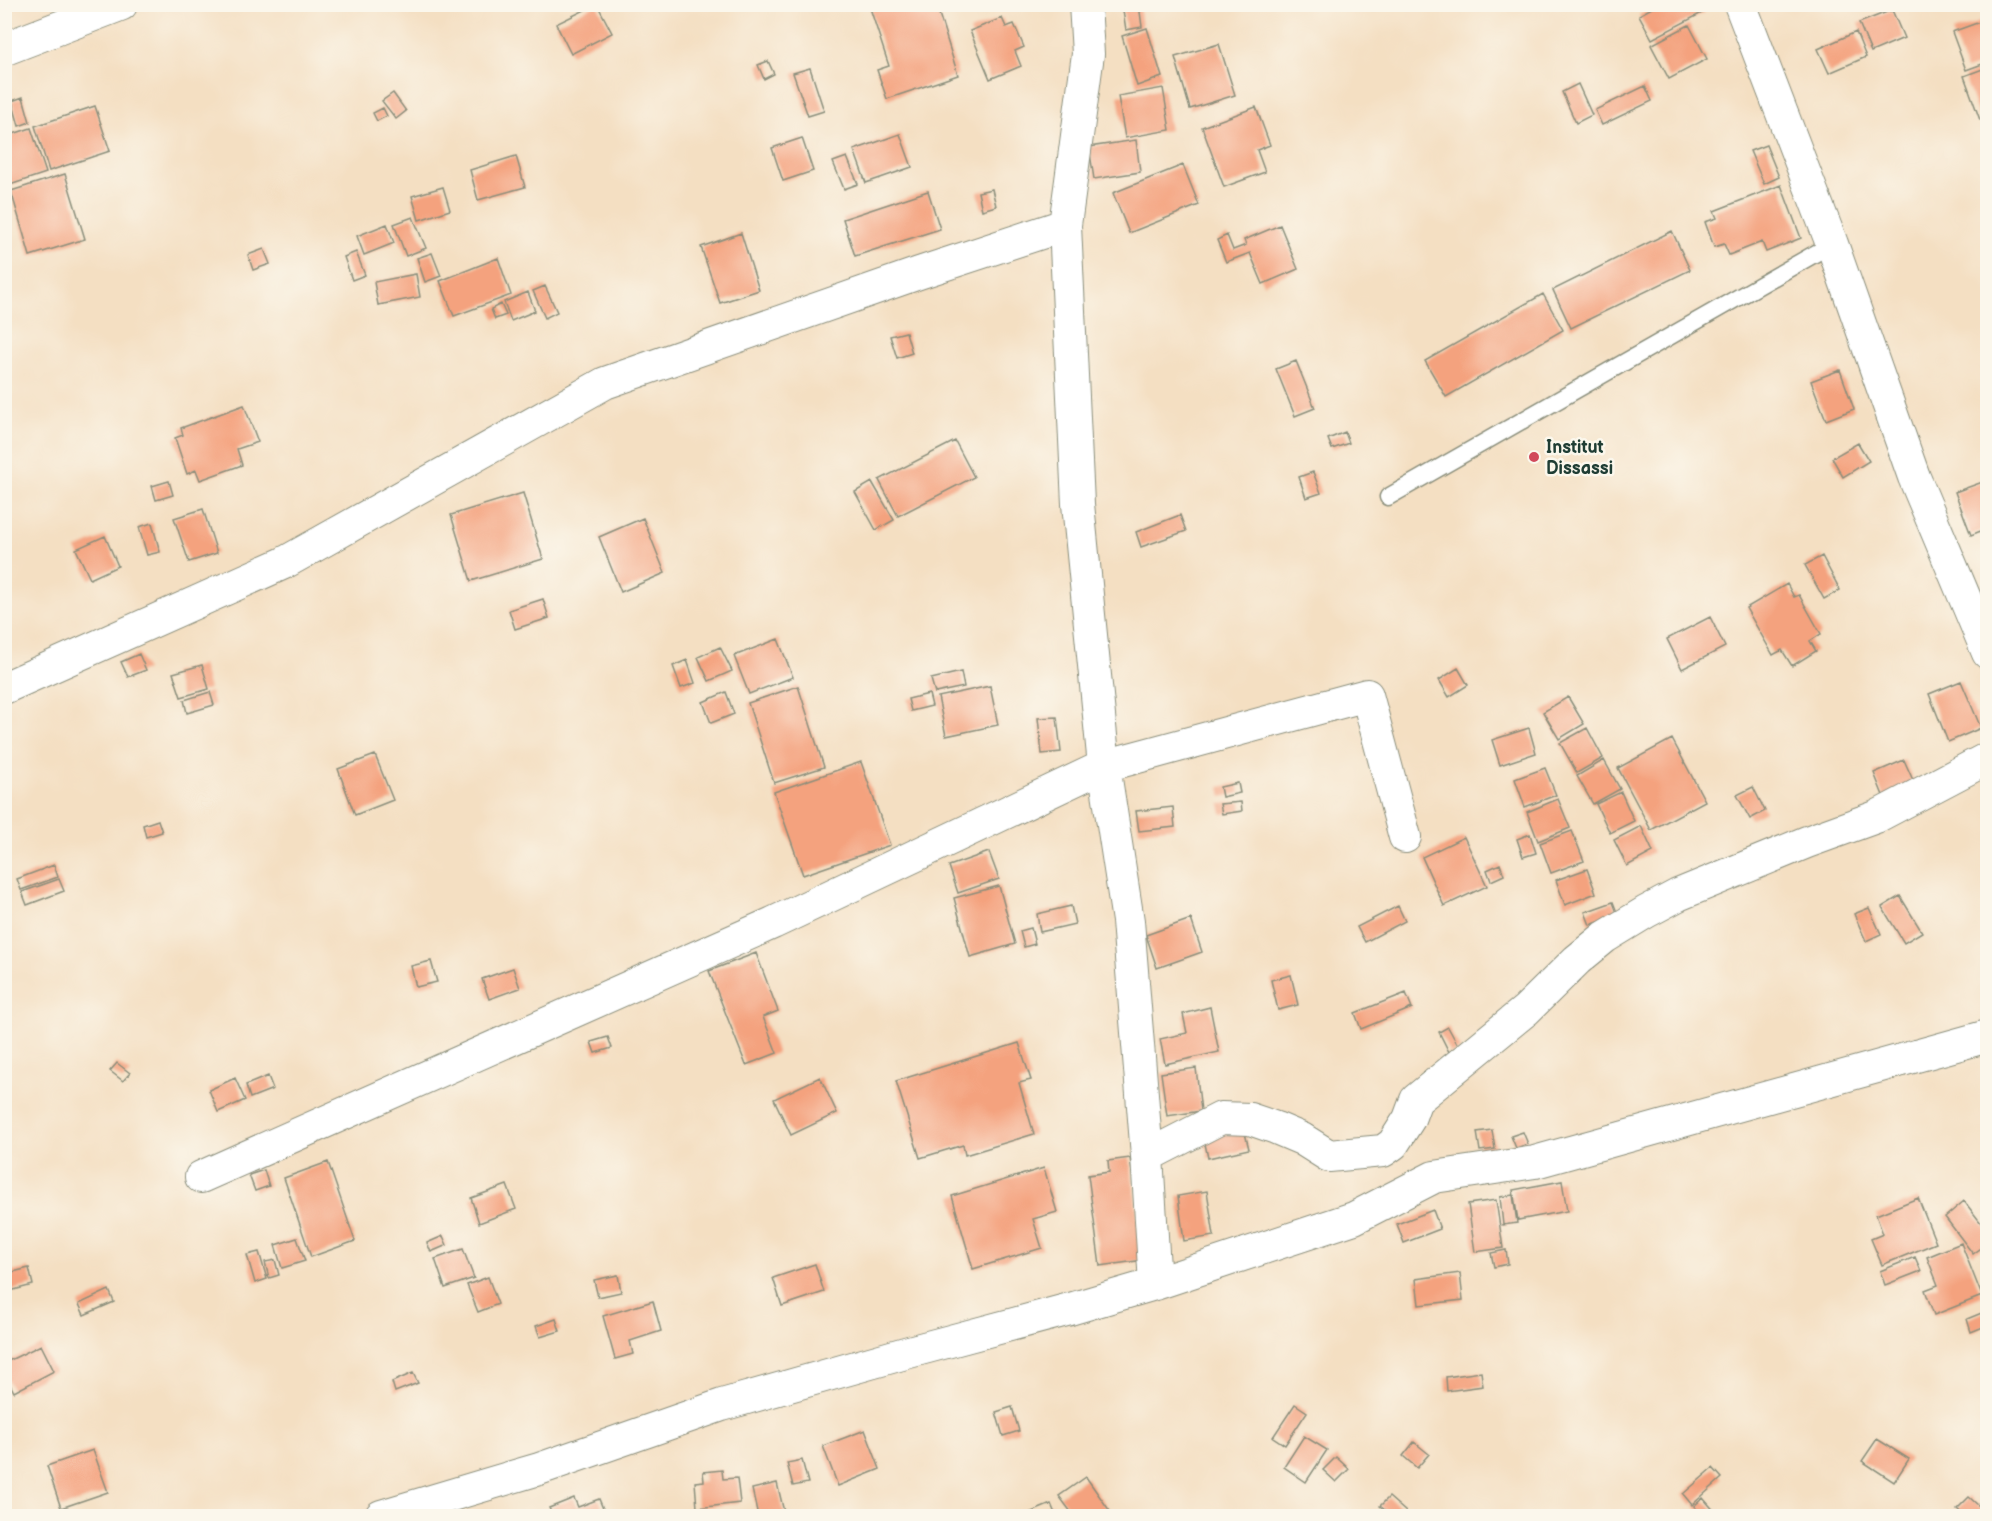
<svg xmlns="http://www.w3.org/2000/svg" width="1992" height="1521" viewBox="0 0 1992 1521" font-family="'Balsamiq Sans',sans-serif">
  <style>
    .building { fill: #f4a27e }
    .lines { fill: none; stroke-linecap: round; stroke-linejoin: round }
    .service-casing { stroke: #8a8e7b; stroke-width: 19 }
    .minor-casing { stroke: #8a8e7b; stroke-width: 34 }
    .trunk-casing { stroke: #8a8e7b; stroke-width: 35 }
    .service { stroke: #fff; stroke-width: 16 }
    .minor { stroke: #fff; stroke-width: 32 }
    .trunk { stroke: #fff; stroke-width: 33 }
    .poi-dot { fill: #d1495b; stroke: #fbf7ec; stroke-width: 2 }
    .labels { text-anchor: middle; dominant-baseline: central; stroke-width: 5; stroke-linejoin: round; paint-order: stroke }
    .poi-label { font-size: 18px; font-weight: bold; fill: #1f3d34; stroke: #fbf7ec; text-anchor: start }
  </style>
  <rect width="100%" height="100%" fill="#fbf7ec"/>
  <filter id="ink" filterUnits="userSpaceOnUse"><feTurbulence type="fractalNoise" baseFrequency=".0167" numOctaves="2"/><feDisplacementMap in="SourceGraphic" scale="12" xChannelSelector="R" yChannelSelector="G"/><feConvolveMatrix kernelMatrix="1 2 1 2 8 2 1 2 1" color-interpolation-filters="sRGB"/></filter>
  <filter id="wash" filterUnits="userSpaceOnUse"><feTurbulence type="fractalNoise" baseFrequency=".008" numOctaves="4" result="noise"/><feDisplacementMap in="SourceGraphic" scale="24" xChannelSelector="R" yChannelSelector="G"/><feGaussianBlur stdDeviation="1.35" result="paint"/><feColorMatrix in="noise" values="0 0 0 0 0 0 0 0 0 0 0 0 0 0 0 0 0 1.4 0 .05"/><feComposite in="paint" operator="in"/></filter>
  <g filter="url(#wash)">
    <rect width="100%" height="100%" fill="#f4dfc2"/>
    <g id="blocks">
      <!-- building -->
      <path class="building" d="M 597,4 L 612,33 L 571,54 L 556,24 Z
        M 881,4 L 936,4 L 958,75 L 887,99 L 877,70 L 889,66 L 870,8 Z
        M 1122,4 L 1139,4 L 1142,27 L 1126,30 Z
        M 1659,4 L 1700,4 L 1704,12 L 1652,39 L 1639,15 Z
        M 1892,10 L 1904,38 L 1871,52 L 1859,23 Z
        M 1002,18 L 1006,27 L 1014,24 L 1024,47 L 1015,51 L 1021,66 L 990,79 L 970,31 Z
        M 1988,19 L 1988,62 L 1966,70 L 1952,32 Z
        M 1689,25 L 1707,59 L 1669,79 L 1651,45 Z
        M 1147,28 L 1162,77 L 1137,86 L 1122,36 Z
        M 1856,32 L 1866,57 L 1829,73 L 1818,49 Z
        M 1219,44 L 1235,95 L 1190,109 L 1175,57 Z
        M 768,61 L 774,74 L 764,79 L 758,65 Z
        M 1988,67 L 1988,117 L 1980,120 L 1964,76 Z
        M 810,68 L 824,111 L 808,116 L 793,73 Z
        M 1578,84 L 1592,115 L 1576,123 L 1562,92 Z
        M 1645,86 L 1652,101 L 1602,125 L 1595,110 Z
        M 1163,88 L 1170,130 L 1125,138 L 1118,96 Z
        M 393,93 L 406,111 L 396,119 L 382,101 Z
        M 23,97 L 30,122 L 19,126 L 12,101 Z
        M 95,106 L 110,151 L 49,171 L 35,126 Z
        M 1256,107 L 1270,145 L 1257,150 L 1265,172 L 1224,187 L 1202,127 Z
        M 383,108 L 387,116 L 377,121 L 373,113 Z
        M 31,128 L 46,173 L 4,187 L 4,137 Z
        M 900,134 L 912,167 L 866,183 L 854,150 Z
        M 802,138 L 813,171 L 783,181 L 772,148 Z
        M 1136,140 L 1140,172 L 1094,179 L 1089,147 Z
        M 1766,145 L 1779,177 L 1764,184 L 1750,151 Z
        M 516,156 L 525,187 L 478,200 L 470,170 Z
        M 847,157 L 858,184 L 844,189 L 833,162 Z
        M 1183,165 L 1199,205 L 1129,233 L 1113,193 Z
        M 65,174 L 85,239 L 30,256 L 11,191 Z
        M 1781,185 L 1801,238 L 1766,252 L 1762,242 L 1729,255 L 1724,244 L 1714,247 L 1705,222 L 1717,218 L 1714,211 Z
        M 443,187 L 450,210 L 419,220 L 412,196 Z
        M 992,189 L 996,206 L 982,210 L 978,192 Z
        M 928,191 L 940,229 L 855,256 L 843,219 Z
        M 413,217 L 426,248 L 406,256 L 394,224 Z
        M 387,224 L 394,243 L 364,255 L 357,236 Z
        M 1280,225 L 1298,269 L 1263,284 L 1250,253 L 1226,262 L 1217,240 L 1227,235 L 1233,250 L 1246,245 L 1244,240 Z
        M 1672,231 L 1690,270 L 1571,328 L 1553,290 Z
        M 741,233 L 759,290 L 720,303 L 701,247 Z
        M 264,249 L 270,264 L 253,270 L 248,255 Z
        M 356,252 L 365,275 L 352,280 L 344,257 Z
        M 432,253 L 441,276 L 425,282 L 417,258 Z
        M 498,258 L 511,295 L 454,316 L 440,281 Z
        M 416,274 L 420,297 L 378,305 L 374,282 Z
        M 545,286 L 557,312 L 545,318 L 533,291 Z
        M 528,292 L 535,311 L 511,321 L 504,302 Z
        M 1543,294 L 1563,330 L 1446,397 L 1425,361 Z
        M 501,304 L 506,315 L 495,319 L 491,309 Z
        M 906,332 L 912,353 L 897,358 L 890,336 Z
        M 1296,361 L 1315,408 L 1295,416 L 1276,369 Z
        M 1840,370 L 1854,409 L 1826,420 L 1811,381 Z
        M 244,405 L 258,442 L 237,449 L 242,465 L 200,480 L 196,470 L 187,474 L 175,438 L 183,435 L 181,428 Z
        M 1345,432 L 1349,443 L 1332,449 L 1328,439 Z
        M 955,441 L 974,477 L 898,516 L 879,480 Z
        M 1858,443 L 1869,461 L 1843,477 L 1832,458 Z
        M 1313,472 L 1321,493 L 1306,498 L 1299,477 Z
        M 1988,480 L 1988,528 L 1971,535 L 1955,492 Z
        M 169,481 L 173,495 L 156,500 L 152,486 Z
        M 872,482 L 894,520 L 876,530 L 855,492 Z
        M 523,493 L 543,559 L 471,581 L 451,515 Z
        M 203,509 L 217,553 L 189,562 L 174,518 Z
        M 1180,515 L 1186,531 L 1141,547 L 1136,532 Z
        M 643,518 L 665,573 L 621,592 L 599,537 Z
        M 152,523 L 160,552 L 147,555 L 139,527 Z
        M 105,536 L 118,566 L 90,579 L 76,549 Z
        M 1822,556 L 1840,590 L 1824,599 L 1805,565 Z
        M 1787,584 L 1794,597 L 1799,595 L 1821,634 L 1810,641 L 1816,651 L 1792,666 L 1782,650 L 1773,655 L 1746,608 Z
        M 543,599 L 549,618 L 515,629 L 509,610 Z
        M 1710,617 L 1725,647 L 1682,669 L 1667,639 Z
        M 778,639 L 793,677 L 749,694 L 734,656 Z
        M 720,647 L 732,671 L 709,681 L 698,657 Z
        M 139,654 L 146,670 L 128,677 L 121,662 Z
        M 687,660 L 695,683 L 681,688 L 673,666 Z
        M 202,665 L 209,689 L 181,697 L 173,673 Z
        M 1458,668 L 1468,685 L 1449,697 L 1439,680 Z
        M 961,672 L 964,687 L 935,693 L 931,679 Z
        M 1961,681 L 1981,728 L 1948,742 L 1929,694 Z
        M 798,686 L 824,767 L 774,783 L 748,703 Z
        M 990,686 L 998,725 L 946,736 L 938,697 Z
        M 210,692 L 214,705 L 187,713 L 184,700 Z
        M 726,692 L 734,714 L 711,723 L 703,702 Z
        M 929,694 L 932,706 L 911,711 L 908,699 Z
        M 1568,697 L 1584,724 L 1559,739 L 1543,712 Z
        M 1057,717 L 1061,752 L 1042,754 L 1038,718 Z
        M 1529,728 L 1536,753 L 1500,765 L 1492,740 Z
        M 1587,728 L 1603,758 L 1577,773 L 1560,743 Z
        M 1672,739 L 1705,801 L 1651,830 L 1618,768 Z
        M 375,755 L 393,800 L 355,815 L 338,769 Z
        M 1604,760 L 1620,789 L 1593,804 L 1577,776 Z
        M 1904,760 L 1917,789 L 1886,803 L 1874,773 Z
        M 861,762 L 890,845 L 803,875 L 774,792 Z
        M 1545,768 L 1556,795 L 1525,807 L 1515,779 Z
        M 1238,783 L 1240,793 L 1222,797 L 1220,787 Z
        M 1753,787 L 1765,811 L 1750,819 L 1737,795 Z
        M 1621,792 L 1634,821 L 1610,833 L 1596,804 Z
        M 1558,799 L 1570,828 L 1538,841 L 1527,812 Z
        M 1241,802 L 1242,811 L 1222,814 L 1220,804 Z
        M 1173,807 L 1175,827 L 1139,831 L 1136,811 Z
        M 158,820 L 162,832 L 146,837 L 143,825 Z
        M 1641,826 L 1653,852 L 1627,866 L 1614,840 Z
        M 1572,831 L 1584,861 L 1551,873 L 1540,843 Z
        M 1530,834 L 1536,853 L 1523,857 L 1517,839 Z
        M 1464,837 L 1487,886 L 1444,906 L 1422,857 Z
        M 989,852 L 999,879 L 958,893 L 949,866 Z
        M 1500,864 L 1504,875 L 1491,881 L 1487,870 Z
        M 54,865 L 58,877 L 21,890 L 17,879 Z
        M 1587,869 L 1596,893 L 1565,905 L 1556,880 Z
        M 59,879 L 64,891 L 27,905 L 22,892 Z
        M 999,886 L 1015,944 L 970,957 L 954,898 Z
        M 1900,896 L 1922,932 L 1904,943 L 1882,907 Z
        M 1613,902 L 1618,915 L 1590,925 L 1585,912 Z
        M 1071,906 L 1075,924 L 1040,932 L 1037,914 Z
        M 1398,906 L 1405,921 L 1365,942 L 1357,927 Z
        M 1869,908 L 1881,934 L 1866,941 L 1854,914 Z
        M 1191,919 L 1202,952 L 1157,968 L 1146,935 Z
        M 1031,928 L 1035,944 L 1024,947 L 1020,931 Z
        M 756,953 L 778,1011 L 763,1017 L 777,1053 L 746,1065 L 709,971 Z
        M 431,961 L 437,982 L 416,987 L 411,966 Z
        M 513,968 L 520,988 L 489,999 L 482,979 Z
        M 1291,975 L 1298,1005 L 1278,1010 L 1271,980 Z
        M 1406,993 L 1412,1008 L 1361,1029 L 1355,1013 Z
        M 1210,1007 L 1219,1052 L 1165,1064 L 1160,1039 L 1187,1033 L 1183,1014 Z
        M 1448,1027 L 1460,1049 L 1450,1054 L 1439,1032 Z
        M 608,1037 L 612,1048 L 595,1053 L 591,1042 Z
        M 1019,1043 L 1031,1080 L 1019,1083 L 1034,1134 L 965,1155 L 963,1145 L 920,1158 L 896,1081 Z
        M 117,1063 L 130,1073 L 123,1081 L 110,1071 Z
        M 1196,1068 L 1201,1111 L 1167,1116 L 1161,1073 Z
        M 268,1076 L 273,1089 L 250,1098 L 246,1085 Z
        M 820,1077 L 837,1113 L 791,1135 L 774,1099 Z
        M 235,1078 L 245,1100 L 218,1112 L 209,1090 Z
        M 1244,1129 L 1249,1149 L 1208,1158 L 1204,1139 Z
        M 1492,1130 L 1495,1149 L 1480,1151 L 1477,1132 Z
        M 1523,1132 L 1528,1144 L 1516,1148 L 1511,1136 Z
        M 1130,1158 L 1144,1260 L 1100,1266 L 1088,1175 L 1109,1172 L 1108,1161 Z
        M 328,1162 L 355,1241 L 311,1257 L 284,1178 Z
        M 1044,1168 L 1057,1212 L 1033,1219 L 1042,1248 L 973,1269 L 952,1196 Z
        M 264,1170 L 269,1186 L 255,1191 L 249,1175 Z
        M 1562,1181 L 1567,1211 L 1518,1220 L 1513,1190 Z
        M 507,1185 L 516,1209 L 479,1223 L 471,1198 Z
        M 1207,1191 L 1214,1236 L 1184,1241 L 1178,1196 Z
        M 1513,1195 L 1517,1223 L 1503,1225 L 1500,1197 Z
        M 1918,1198 L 1936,1243 L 1882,1265 L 1871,1239 L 1883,1234 L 1876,1215 Z
        M 1496,1200 L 1503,1248 L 1475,1252 L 1468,1204 Z
        M 1964,1201 L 1988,1232 L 1988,1243 L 1973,1254 L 1945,1217 Z
        M 1433,1210 L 1440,1229 L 1404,1243 L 1397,1224 Z
        M 443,1236 L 447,1245 L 431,1252 L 427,1243 Z
        M 297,1238 L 305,1261 L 282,1268 L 275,1245 Z
        M 1961,1243 L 1982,1296 L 1934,1315 L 1925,1290 L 1938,1285 L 1927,1257 Z
        M 463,1249 L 474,1278 L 445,1288 L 435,1259 Z
        M 1506,1250 L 1508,1264 L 1494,1267 L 1491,1253 Z
        M 259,1252 L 267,1279 L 255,1283 L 247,1255 Z
        M 1915,1257 L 1921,1271 L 1885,1285 L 1880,1271 Z
        M 275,1260 L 279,1275 L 269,1278 L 265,1262 Z
        M 815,1264 L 824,1292 L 782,1306 L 773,1278 Z
        M 29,1268 L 33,1285 L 6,1292 L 5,1274 Z
        M 1460,1273 L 1463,1300 L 1419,1305 L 1416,1279 Z
        M 618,1275 L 621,1292 L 598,1297 L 594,1280 Z
        M 488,1277 L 498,1304 L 478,1312 L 467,1285 Z
        M 109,1290 L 114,1302 L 84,1315 L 79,1304 Z
        M 653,1301 L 661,1331 L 630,1341 L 633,1354 L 615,1359 L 603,1316 Z
        M 1984,1312 L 1988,1325 L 1971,1332 L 1967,1319 Z
        M 556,1319 L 560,1331 L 540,1337 L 536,1326 Z
        M 41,1345 L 54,1371 L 14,1392 L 4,1373 L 4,1363 Z
        M 1481,1372 L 1483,1386 L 1447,1391 L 1446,1377 Z
        M 413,1373 L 418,1383 L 395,1392 L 392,1382 Z
        M 1295,1404 L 1307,1412 L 1285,1445 L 1273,1437 Z
        M 1012,1407 L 1019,1431 L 1003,1436 L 996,1412 Z
        M 865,1430 L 880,1469 L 838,1486 L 823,1446 Z
        M 1304,1436 L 1327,1450 L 1306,1482 L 1284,1467 Z
        M 1877,1439 L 1909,1459 L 1894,1482 L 1862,1461 Z
        M 1414,1442 L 1429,1454 L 1417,1468 L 1403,1456 Z
        M 93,1450 L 108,1492 L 61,1508 L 47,1466 Z
        M 1336,1457 L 1349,1469 L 1336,1482 L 1323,1470 Z
        M 802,1460 L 808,1483 L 793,1486 L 787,1463 Z
        M 1713,1468 L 1722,1478 L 1692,1505 L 1683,1494 Z
        M 722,1470 L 723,1479 L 737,1478 L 740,1503 L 697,1508 L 695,1482 L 704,1481 L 703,1472 Z
        M 1086,1477 L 1112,1514 L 1109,1516 L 1074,1516 L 1059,1496 Z
        M 777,1483 L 785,1516 L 758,1516 L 752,1489 Z
        M 1389,1497 L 1406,1512 L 1402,1516 L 1392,1516 L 1380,1506 Z
        M 1969,1497 L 1988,1514 L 1988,1516 L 1965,1516 L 1957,1509 Z
        M 574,1498 L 578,1507 L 599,1499 L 606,1516 L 553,1516 L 549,1508 Z
        M 1703,1498 L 1716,1513 L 1712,1516 L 1703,1516 L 1694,1506 Z
        M 1051,1504 L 1056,1516 L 1022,1516 Z"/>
    </g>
  </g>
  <g filter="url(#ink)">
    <use href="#blocks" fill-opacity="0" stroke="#8a8e7b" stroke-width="1.5"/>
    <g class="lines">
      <!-- service casing -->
      <g class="service-casing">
        <path id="service" d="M 1388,497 L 1832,244"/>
      </g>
      <!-- minor casing -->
      <g class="minor-casing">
        <path id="minor" d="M 1085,4 L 1088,54 L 1065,225 L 1078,504 L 1104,766 L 1128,921 L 1147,1156 L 1155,1284
          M 1740,4 L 1832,244 L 1914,477 L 1988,653
          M 4,688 L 284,563 L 605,383 L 919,273 L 1065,225
          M 1147,1156 L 1221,1118 L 1250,1119 L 1276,1128 L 1302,1139 L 1329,1156 L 1383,1151 L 1393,1144 L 1409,1119 L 1416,1100 L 1526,1010 L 1577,960 L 1605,937 L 1646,912 L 1678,895 L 1807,842 L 1876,817 L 1988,758
          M 201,1177 L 773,923 L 1104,766 L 1367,695 L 1405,837
          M 381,1516 L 539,1469 L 722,1405 L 909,1352 L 1070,1309 L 1155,1284 L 1354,1218 L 1434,1177 L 1535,1162 L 1988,1036"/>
      </g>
      <!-- trunk casing -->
      <g class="trunk-casing">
        <path id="trunk" d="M 4,49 L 121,4"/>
      </g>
      <!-- service -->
      <use href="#service" class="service"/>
      <!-- minor -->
      <use href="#minor" class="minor"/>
      <!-- trunk -->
      <use href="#trunk" class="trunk"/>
    </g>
  </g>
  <!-- markers -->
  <circle class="poi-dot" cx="1534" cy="457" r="6"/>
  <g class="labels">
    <!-- poi labels -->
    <g class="poi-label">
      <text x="1546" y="447">Institut<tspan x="1546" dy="21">Dissassi</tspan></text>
    </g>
  </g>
  <!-- margin -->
  <rect width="1992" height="1521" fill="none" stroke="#fbf7ec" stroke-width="24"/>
</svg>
